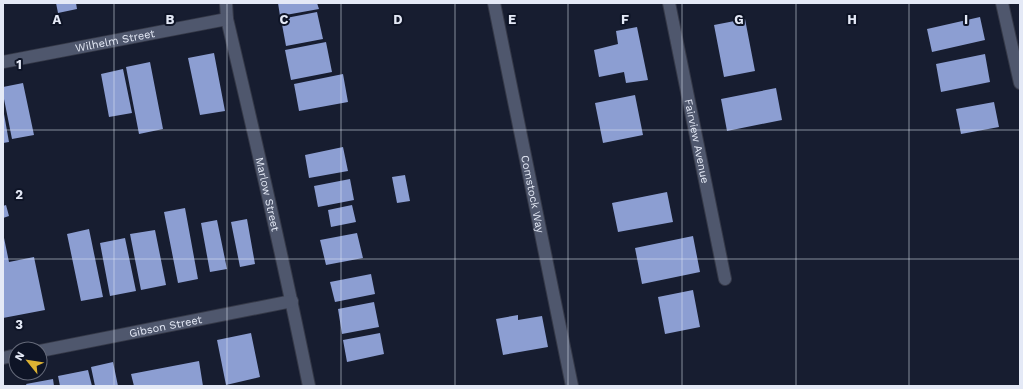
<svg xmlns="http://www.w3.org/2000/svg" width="1023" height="389" viewBox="0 0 1023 389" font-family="'Work Sans',sans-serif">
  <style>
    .building { fill: #8c9ed2 }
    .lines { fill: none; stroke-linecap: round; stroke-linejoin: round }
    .minor-casing { stroke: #353948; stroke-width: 14 }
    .minor { stroke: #4f576d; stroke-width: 12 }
    .grid { fill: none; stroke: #e4e9f6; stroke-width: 1; stroke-opacity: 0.55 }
    .labels { text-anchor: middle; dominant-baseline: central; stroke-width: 4; stroke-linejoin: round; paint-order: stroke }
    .street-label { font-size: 11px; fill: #e4e9f6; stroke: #0e1426 }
    .grid-label { font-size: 13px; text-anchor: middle; font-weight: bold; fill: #e4e9f6; stroke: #0e1426; stroke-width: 4; stroke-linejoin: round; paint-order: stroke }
  </style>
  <rect width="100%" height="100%" fill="#171d30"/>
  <!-- building -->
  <path class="building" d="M 56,3 L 76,3 L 77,9 L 58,13 Z
    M 278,3 L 317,3 L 319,9 L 280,16 Z
    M 317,12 L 323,39 L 286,46 L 281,19 Z
    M 980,17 L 985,40 L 932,52 L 927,29 Z
    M 745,19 L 755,71 L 724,77 L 714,25 Z
    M 637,27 L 648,80 L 626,83 L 624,72 L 599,77 L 594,50 L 618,44 L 616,31 Z
    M 326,42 L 332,72 L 291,80 L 285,50 Z
    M 214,53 L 225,111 L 200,115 L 188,58 Z
    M 985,54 L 990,82 L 941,92 L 936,64 Z
    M 150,62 L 163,129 L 139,134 L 126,67 Z
    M 123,69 L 132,113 L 109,117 L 101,74 Z
    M 343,74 L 348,102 L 299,111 L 294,84 Z
    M 23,83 L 34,135 L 12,139 L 3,94 L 3,87 Z
    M 776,88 L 782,120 L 727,131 L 721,99 Z
    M 635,95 L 643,135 L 603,143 L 595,103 Z
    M 994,102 L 999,127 L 961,134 L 956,109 Z
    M 3,114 L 4,114 L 9,142 L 3,143 Z
    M 343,147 L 348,171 L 309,178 L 305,155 Z
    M 405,175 L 410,201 L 397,203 L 392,177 Z
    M 350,179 L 354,200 L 318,207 L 314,186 Z
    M 667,192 L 673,222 L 618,232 L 612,203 Z
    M 6,205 L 9,216 L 3,218 L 3,206 Z
    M 352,205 L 356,222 L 331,227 L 328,210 Z
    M 185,208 L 198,279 L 178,283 L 164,212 Z
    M 247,219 L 255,264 L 240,267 L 231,222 Z
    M 217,220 L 227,269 L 210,272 L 201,223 Z
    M 89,229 L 103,297 L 81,301 L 67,234 Z
    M 155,230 L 166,285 L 141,290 L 130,234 Z
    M 3,233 L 9,262 L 34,257 L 45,310 L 3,318 Z
    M 357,233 L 363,258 L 326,265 L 320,240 Z
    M 693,236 L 700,272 L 642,284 L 635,248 Z
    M 125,238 L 136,291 L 110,296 L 100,243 Z
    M 371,274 L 375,294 L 335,302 L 330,282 Z
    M 693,290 L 700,327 L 665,334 L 658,297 Z
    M 374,302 L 379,327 L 342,334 L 338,309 Z
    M 518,315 L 518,320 L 542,316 L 548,347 L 503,355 L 496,319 Z
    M 251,333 L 260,377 L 226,385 L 217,340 Z
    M 380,333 L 384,354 L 347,362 L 343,340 Z
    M 199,361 L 203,386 L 134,386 L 131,374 Z
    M 113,362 L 118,386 L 95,386 L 91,367 Z
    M 88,370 L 92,386 L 60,386 L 58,376 Z
    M 53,379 L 54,386 L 27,386 L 26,384 Z"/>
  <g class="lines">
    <!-- minor casing -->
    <g class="minor-casing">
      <g id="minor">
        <path id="s1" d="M 226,3 L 227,19 C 256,141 284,263 309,386"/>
        <path id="s2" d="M 494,3 L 572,386"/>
        <path id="s3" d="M 669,3 L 725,279"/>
        <path d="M 1002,3 L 1020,83"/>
        <path id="s4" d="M 3,62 L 227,19"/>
        <path id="s5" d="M 40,351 L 292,301"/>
        <path d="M 3,358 L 16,355"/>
      </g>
    </g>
    <!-- minor -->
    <use href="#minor" class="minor"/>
  </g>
  <!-- grid -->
  <path class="grid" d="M 114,3 L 114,386M 227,3 L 227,386M 341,3 L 341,386M 455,3 L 455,386M 568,3 L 568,386M 682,3 L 682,386M 796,3 L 796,386M 909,3 L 909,386M 3,130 L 1020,130M 3,259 L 1020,259"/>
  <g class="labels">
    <!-- street labels -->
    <g class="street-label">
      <text stroke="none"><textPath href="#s4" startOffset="114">Wilhelm Street</textPath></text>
      <text stroke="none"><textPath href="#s3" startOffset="141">Fairview Avenue</textPath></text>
      <text stroke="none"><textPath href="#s1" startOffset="196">Marlow Street</textPath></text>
      <text stroke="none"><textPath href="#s2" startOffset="195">Comstock Way</textPath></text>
      <text stroke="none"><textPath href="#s5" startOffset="128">Gibson Street</textPath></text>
    </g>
  </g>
  <g class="grid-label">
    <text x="57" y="24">A</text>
    <text x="170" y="24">B</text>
    <text x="284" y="24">C</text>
    <text x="398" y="24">D</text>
    <text x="512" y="24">E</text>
    <text x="625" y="24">F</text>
    <text x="739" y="24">G</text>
    <text x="852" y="24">H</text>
    <text x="966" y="24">I</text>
    <text x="19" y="69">1</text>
    <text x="19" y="199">2</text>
    <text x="19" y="329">3</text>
  </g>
  <!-- border -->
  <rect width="1023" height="389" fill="none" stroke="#e4e9f6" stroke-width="8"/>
  <!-- north arrow -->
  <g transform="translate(28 361) rotate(300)"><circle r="19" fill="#0e1426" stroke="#646979"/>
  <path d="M0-3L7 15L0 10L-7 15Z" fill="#dcb233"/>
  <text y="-6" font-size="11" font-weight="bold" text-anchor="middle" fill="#e4e9f6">N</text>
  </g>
</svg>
